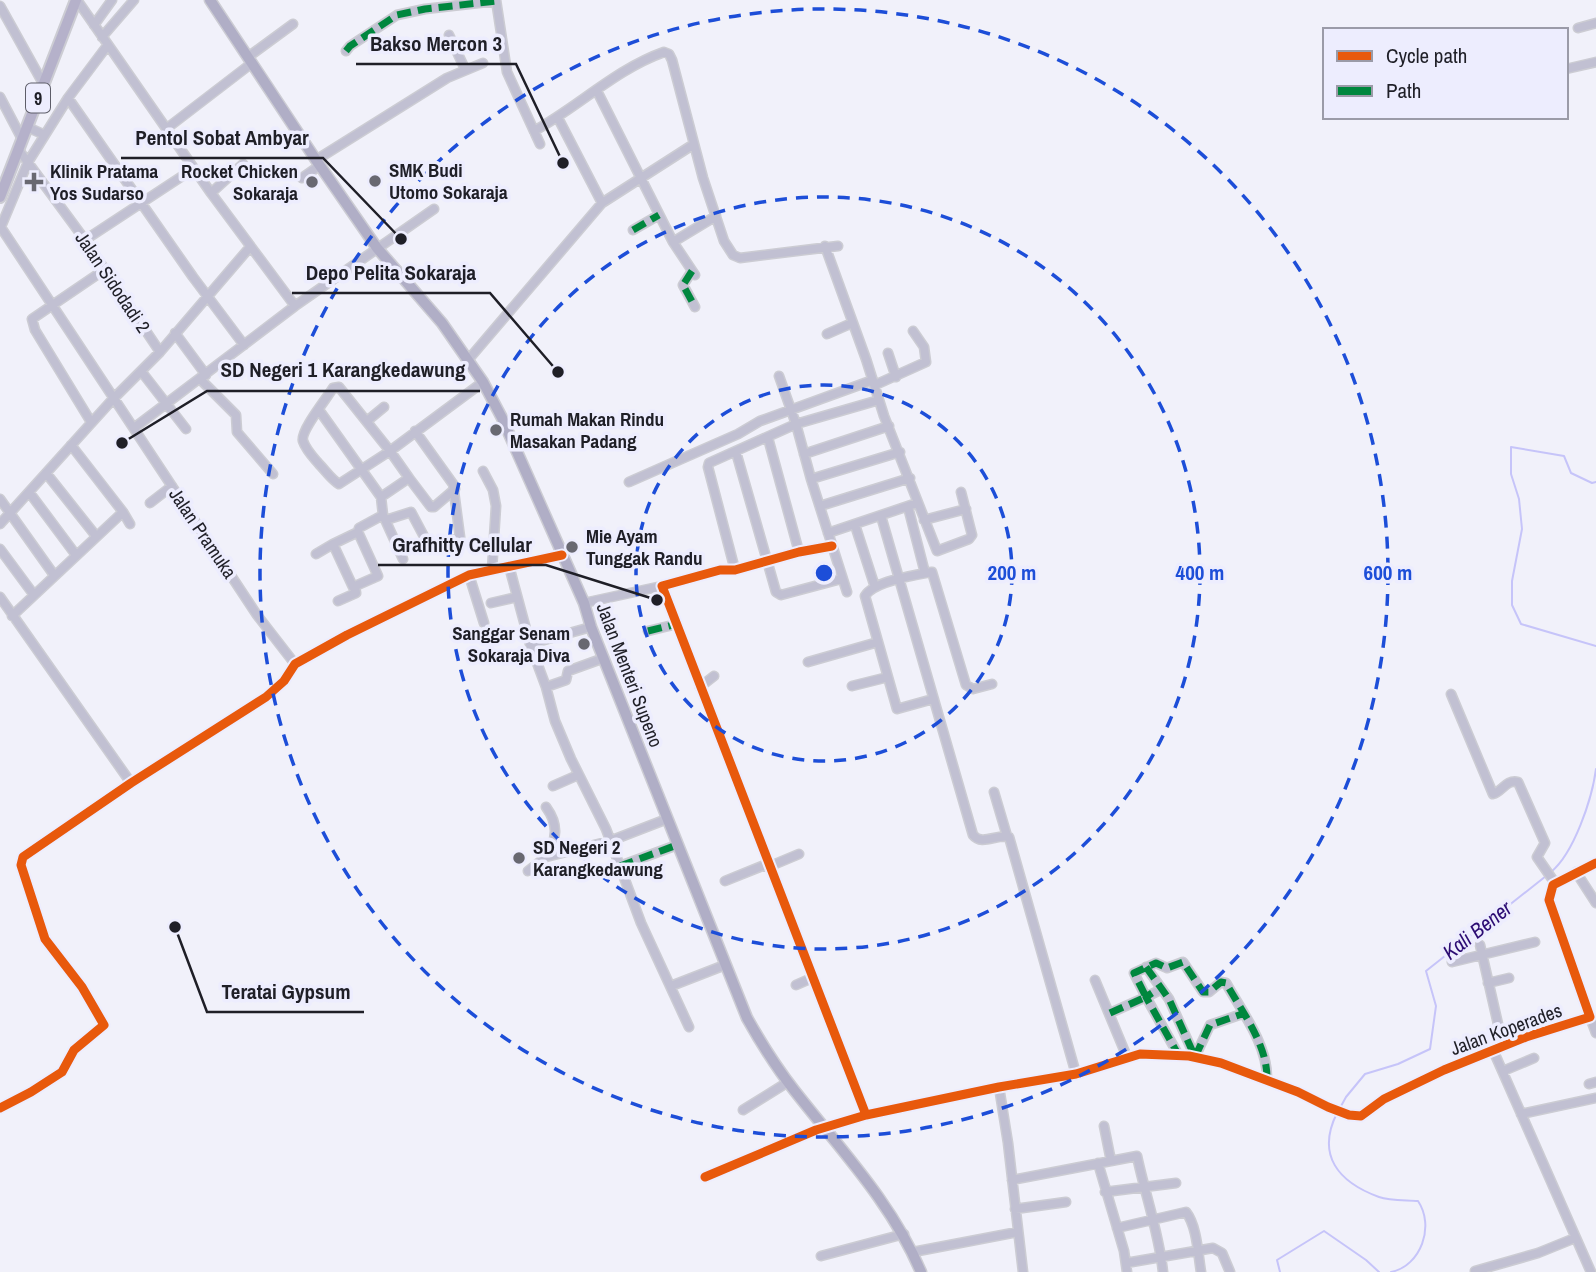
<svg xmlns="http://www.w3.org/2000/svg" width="1596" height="1272" viewBox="0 0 1596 1272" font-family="'Archivo Narrow',sans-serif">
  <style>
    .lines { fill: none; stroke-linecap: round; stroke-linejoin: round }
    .stream { stroke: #c6c4f9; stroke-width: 2 }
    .minor-casing { stroke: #ccccd3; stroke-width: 11 }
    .major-casing { stroke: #ccccd3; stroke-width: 13 }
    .highway-casing { stroke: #ccccd3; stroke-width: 14 }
    .minor { stroke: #c1c0d2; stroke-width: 8 }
    .major { stroke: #b0aec6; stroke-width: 10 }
    .highway { stroke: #b5b1ca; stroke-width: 10 }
    .quiet { stroke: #00873e; stroke-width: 7; stroke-dasharray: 14 7; stroke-linecap: butt }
    .cycleway-casing { stroke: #ededfe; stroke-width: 13 }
    .cycleway { stroke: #e8590c; stroke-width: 9 }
    .ring { fill: none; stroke: #1d4ed8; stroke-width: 3.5; stroke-dasharray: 12 9 }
    .poi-dot { fill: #686871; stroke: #ededfe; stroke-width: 2.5 }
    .labels { text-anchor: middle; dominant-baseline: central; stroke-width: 7; stroke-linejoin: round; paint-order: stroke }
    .shield { fill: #ededfe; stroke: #5d5d68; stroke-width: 2 }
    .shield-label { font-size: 18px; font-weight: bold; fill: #1f1f27 }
    .poi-label { font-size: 19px; font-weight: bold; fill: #1f1f27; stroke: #ededfe; text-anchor: start }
    .street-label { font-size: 19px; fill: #1f1f27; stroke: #ededfe }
    .water-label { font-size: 21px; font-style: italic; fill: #2c0c73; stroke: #ededfe }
    .centre { fill: #1d4ed8; stroke: #ededfe; stroke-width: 3.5 }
    .ring-label { font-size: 21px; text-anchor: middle; font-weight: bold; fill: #1d4ed8; stroke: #ededfe; stroke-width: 7; stroke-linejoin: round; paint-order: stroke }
    .leader { fill: none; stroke: #1f1f27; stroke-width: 2.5 }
    .callout-dot { fill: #1f1f27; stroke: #ededfe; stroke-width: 2.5 }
    .callout-label { font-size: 21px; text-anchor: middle; font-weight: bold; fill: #1f1f27; stroke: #ededfe; stroke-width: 7; stroke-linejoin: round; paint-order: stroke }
  </style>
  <rect width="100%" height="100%" fill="#f1f1fa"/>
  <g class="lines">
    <!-- stream -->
    <path class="stream" d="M 1596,482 L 1592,483 L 1571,473 L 1564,456 L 1511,447 L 1511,474 L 1519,499 L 1522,529 L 1512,581 L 1512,605 L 1521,624 L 1596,646
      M 1551,872 C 1574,853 1592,799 1596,769
      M 1340,1108 L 1346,1097 L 1365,1074 L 1398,1064 L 1430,1049 L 1436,1006 L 1426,971 L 1546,876
      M 1337,1113 C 1316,1155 1338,1182 1379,1197 C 1390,1201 1406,1200 1418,1201 C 1435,1226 1421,1266 1391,1272
      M 1280,1272 L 1277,1260 L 1324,1231 L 1366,1260 L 1379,1272"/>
    <!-- minor casing -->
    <g class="minor-casing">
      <path id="minor" d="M 77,0 L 211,193 L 295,306
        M 496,0 L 507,72 L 540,144
        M 0,6 L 44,85
        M 94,25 L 112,0
        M 1578,28 L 1596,23
        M 449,35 L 465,69
        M 102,37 L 134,0
        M 346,51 L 350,46 L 397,15 L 425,9 L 496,1
        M 248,57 L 293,24
        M 1566,69 L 1596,62
        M 597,91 L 673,242 L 695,275
        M 0,97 L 22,139
        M 68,98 L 193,277 L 244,345
        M 558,118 L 602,203
        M 27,127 L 45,135
        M 166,129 L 252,63
        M 534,131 C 578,107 616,69 664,52 L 669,54 L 672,60 L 703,178 L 724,241 L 733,255 L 740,258 L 838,246
        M 18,149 L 85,240 L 160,352
        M 316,160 L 447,78 L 483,63
        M 302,178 L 319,166
        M 211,193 L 243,164
        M 0,226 L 257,615 L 295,664
        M 0,229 L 28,162 L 68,98 L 107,46
        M 633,230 L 659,215
        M 85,240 L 193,169
        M 673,242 L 716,216
        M 825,246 L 866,359 L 884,416 L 937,551 L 969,539 L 972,535 L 961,492
        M 692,271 L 683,285 L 695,307
        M 175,333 L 206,375
        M 827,334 L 852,323
        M 888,353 L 896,377
        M 468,360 L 602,203 L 694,144
        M 141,371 L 186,429
        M 779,376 L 796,424 L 879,400
        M 200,379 L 236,415 L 237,432 L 273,474
        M 875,385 L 926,362 L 924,347 L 913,331
        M 319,410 L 381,497 L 409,478 L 390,451 L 339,484 C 331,479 326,471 319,464 C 313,457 306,450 303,441 C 300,431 327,398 333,388 L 339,387 L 390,451 L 483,382
        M 367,421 L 384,407
        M 91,422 L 35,330 L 32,319 L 104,270
        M 134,428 L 295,306 L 434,209
        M 768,438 L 799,552
        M 736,452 L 776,592 L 781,595 L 841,579
        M 804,454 L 889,426
        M 483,471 L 493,490 L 496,506 L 492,570
        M 46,473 L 96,536
        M 409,478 L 431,507 L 434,507 L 455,489
        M 811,479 L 900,452
        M 629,482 L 738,434 L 760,421 L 873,380
        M 29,492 L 76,555
        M 381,497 L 383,515 L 403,559
        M 0,499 L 54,575
        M 150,503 L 172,486
        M 820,506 L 910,478
        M 908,507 L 925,573
        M 123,512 L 130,524
        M 881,516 L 973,835 C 982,846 996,834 1009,837 L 1076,1074
        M 386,520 L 411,512 L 428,544 L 434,549 L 460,537 L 453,484 L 415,431
        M 924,520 L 966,509
        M 0,524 L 113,399 L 160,352 L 250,247
        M 855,525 L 875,587
        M 358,532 L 378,576 L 353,587 L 333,544 L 358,532 L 359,528 L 383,515
        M 828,533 L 917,503
        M 832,546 L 799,552 L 735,570 L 720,570 L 662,586 L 866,1115
        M 0,549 L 34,595
        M 316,554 L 333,544
        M 509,566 L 530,644 L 591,627
        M 735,570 L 708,467 L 709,463 L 796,424 L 811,479 L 847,592
        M 469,575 L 484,623
        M 0,597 L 131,783
        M 338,601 L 356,593 L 355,587
        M 491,603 L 517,597
        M 584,603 L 662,586
        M 12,616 L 123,512 L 71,445
        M 648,631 L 677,624
        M 530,644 L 546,687 L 555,721 L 571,759 L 606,829 L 641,923 L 689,1027
        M 808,662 L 878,642
        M 852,686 L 888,677
        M 546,687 L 566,680 L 568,671 L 604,658
        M 700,687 L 714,676
        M 1451,694 L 1493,794 C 1502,792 1506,779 1518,782 L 1545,843 L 1537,857 L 1555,883
        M 933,699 L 897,709 L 865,596 C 874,581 915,575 932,572 L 966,685 L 973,689 L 992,684
        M 553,786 L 578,775
        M 994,792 L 1007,836
        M 546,807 C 559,825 557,839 546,857
        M 620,866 L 677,845
        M 768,867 L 799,854
        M 528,871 L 546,857 L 610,841 L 667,819
        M 1576,872 L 1596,903
        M 725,881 L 767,864
        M 1480,945 L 1503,1046
        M 1452,962 L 1535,942
        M 1146,967 L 1169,999 L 1195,1057
        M 1095,980 L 1127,1057
        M 1488,983 L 1509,978
        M 796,985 L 812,978
        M 671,986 L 725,965
        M 1162,989 L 1146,997 L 1179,1056
        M 1110,1013 L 1146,997 L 1134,973 L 1156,963 L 1167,968 L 1183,962 L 1203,992 L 1209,992 L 1221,982 L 1226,983 C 1242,1012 1268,1045 1267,1080
        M 1590,1017 L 1596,1033
        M 1493,1050 L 1591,1272
        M 1195,1057 L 1210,1025 L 1242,1014
        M 1503,1071 L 1534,1058
        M 1589,1084 L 1596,1082
        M 999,1087 L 1008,1143 L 1023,1272
        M 0,1108 L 31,1092 L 62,1072 L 74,1050 L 104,1025 L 82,987 L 45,939 L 21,865 L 23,857 L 131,783 L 266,697 L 284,681 L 295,664 L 347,635 L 469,575 L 562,555
        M 743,1110 L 788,1082
        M 1521,1114 L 1596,1098
        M 1104,1126 L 1111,1161
        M 1098,1163 L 1124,1251 L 1127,1272
        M 705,1177 L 816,1130 L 866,1115 L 999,1087 L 1076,1074 L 1140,1054 L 1189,1056 L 1221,1063 L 1298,1092 L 1328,1107 L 1349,1115 L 1361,1116 L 1384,1099 L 1444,1070 L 1526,1037 L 1590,1017 L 1549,900 L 1553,885 L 1596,863
        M 1012,1180 L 1137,1156 C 1145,1194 1159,1233 1163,1272
        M 1105,1192 L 1176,1183
        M 1015,1209 L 1066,1202
        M 1117,1228 L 1186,1212 C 1197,1226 1198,1254 1201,1272
        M 913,1252 L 1018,1232
        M 821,1256 L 904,1234
        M 1126,1263 L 1213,1248 L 1222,1253 L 1230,1272
        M 1475,1271 L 1538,1253 L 1575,1238"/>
    </g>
    <!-- major casing -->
    <g class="major-casing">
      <path id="major" d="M 210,0 L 316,160 L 377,248 L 442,323 L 483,382 L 502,418 L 584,603 L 591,627 L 747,1018 C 761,1043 776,1067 794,1090 C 840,1149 892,1203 921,1272"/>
    </g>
    <!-- highway casing -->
    <g class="highway-casing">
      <path id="highway" d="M 0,197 L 76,0"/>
    </g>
    <!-- minor -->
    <use href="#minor" class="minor"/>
    <!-- major -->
    <use href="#major" class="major"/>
    <!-- highway -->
    <use href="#highway" class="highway"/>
    <!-- quiet -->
    <path class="quiet" d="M 346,51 L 350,46 L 397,15 L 425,9 L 496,1
      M 633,230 L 659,215
      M 692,271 L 683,285 L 695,307
      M 648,631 L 677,624
      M 620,866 L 677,845
      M 1146,967 L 1169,999 L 1195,1057
      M 1152,993 L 1146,997 L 1179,1056
      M 1110,1013 L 1146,997 L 1134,973 L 1156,963 L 1167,968 L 1183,962 L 1203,992 L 1209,992 L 1221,982 L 1226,983 C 1242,1012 1268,1045 1267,1080
      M 1195,1057 L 1210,1025 L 1242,1014"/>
    <!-- cycleway casing -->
    <g class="cycleway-casing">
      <path id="cycleway" d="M 832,546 L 799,552 L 735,570 L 720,570 L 662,586 L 866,1115
        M 0,1108 L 31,1092 L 62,1072 L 74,1050 L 104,1025 L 82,987 L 45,939 L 21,865 L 23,857 L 131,783 L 266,697 L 284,681 L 295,664 L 347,635 L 469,575 L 562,555
        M 705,1177 L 816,1130 L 866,1115 L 999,1087 L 1076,1074 L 1140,1054 L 1189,1056 L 1221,1063 L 1298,1092 L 1328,1107 L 1349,1115 L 1361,1116 L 1384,1099 L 1444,1070 L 1526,1037 L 1590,1017 L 1549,900 L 1553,885 L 1596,863"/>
    </g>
    <!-- cycleway -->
    <use href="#cycleway" class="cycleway"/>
  </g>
  <!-- distance rings -->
  <g class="ring">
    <circle cx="824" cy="573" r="188"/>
    <circle cx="824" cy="573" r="376"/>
    <circle cx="824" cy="573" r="564"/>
  </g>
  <!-- markers -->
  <g class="poi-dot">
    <circle cx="375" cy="181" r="7"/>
    <path d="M30.5 171.5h7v7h7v7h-7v7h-7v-7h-7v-7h7z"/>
    <circle cx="312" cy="182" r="7"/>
    <circle cx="496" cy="430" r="7"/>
    <circle cx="572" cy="547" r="7"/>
    <circle cx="584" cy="644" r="7"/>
    <circle cx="519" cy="858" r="7"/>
  </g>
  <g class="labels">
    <!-- shield labels -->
    <rect class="shield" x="26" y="83.5" width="24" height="29" rx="5"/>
    <g class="shield-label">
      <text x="38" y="98">9</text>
    </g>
    <!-- poi labels -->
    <g class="poi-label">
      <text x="389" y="170">SMK Budi<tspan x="389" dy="22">Utomo Sokaraja</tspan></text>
      <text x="50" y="171">Klinik Pratama<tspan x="50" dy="22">Yos Sudarso</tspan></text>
      <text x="298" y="171" text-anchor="end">Rocket Chicken<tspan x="298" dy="22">Sokaraja</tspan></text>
      <text x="510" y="419">Rumah Makan Rindu<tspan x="510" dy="22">Masakan Padang</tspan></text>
      <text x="586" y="536">Mie Ayam<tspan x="586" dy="22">Tunggak Randu</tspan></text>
      <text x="570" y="633" text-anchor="end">Sanggar Senam<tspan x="570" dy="22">Sokaraja Diva</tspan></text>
      <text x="533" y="847">SD Negeri 2<tspan x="533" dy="22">Karangkedawung</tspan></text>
    </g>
    <!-- street labels -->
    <g class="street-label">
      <text transform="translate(113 282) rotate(56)">Jalan Sidodadi 2</text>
      <text transform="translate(203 533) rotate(56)">Jalan Pramuka</text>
      <text transform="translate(630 675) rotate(69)">Jalan Menteri Supeno</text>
      <text transform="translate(1506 1029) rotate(-20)">Jalan Koperades</text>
    </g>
    <!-- water labels -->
    <g class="water-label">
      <text transform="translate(1477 930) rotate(-38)">Kali Bener</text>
    </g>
  </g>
  <circle cx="824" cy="573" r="10" class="centre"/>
  <g class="ring-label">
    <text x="1012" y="580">200 m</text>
    <text x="1200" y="580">400 m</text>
    <text x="1388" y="580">600 m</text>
  </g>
  <!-- callouts -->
  <path class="leader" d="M563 163L516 64H356M401 239L323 158H121M558 372L490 293H292M122 443L207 391H480M657 600L546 565H378M175 927L207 1012H364"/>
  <g class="callout-dot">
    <circle cx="563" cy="163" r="7"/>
    <circle cx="401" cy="239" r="7"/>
    <circle cx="558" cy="372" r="7"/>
    <circle cx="122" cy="443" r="7"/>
    <circle cx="657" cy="600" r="7"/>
    <circle cx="175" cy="927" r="7"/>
  </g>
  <g class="callout-label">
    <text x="436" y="51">Bakso Mercon 3</text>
    <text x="222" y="145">Pentol Sobat Ambyar</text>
    <text x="391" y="280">Depo Pelita Sokaraja</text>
    <text x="343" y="377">SD Negeri 1 Karangkedawung</text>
    <text x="462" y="552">Grafhitty Cellular</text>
    <text x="286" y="999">Teratai Gypsum</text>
  </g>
  <!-- legend -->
  <rect x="1323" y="28" width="245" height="91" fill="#ededfe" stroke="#9b9ba8" stroke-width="2"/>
  <rect x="1337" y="51" width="35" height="10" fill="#e8590c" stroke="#9b9ba8" stroke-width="2"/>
  <text x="1386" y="63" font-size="21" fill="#1f1f27">Cycle path</text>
  <rect x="1337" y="86" width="35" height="10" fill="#00873e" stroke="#9b9ba8" stroke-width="2"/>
  <text x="1386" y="98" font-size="21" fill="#1f1f27">Path</text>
</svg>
